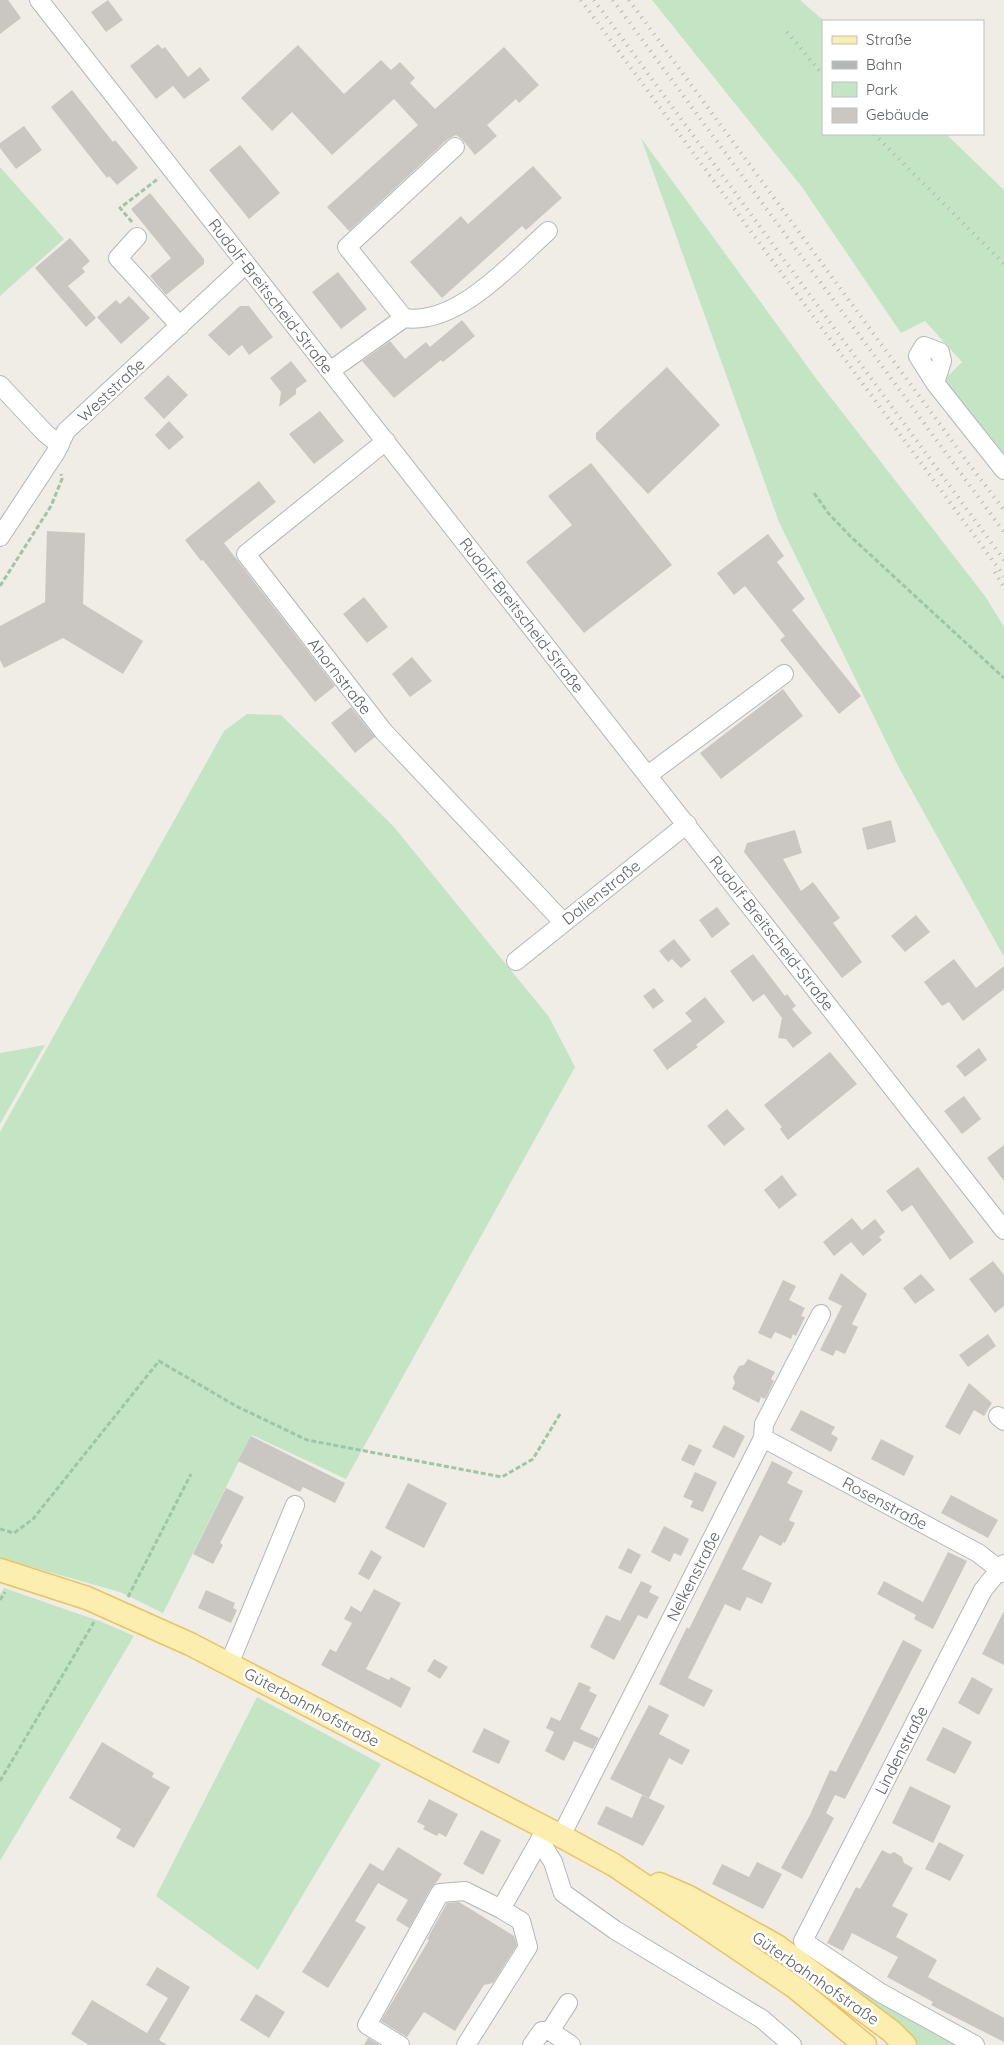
<svg xmlns="http://www.w3.org/2000/svg" width="1004" height="2045" viewBox="0 0 1004 2045" font-family="Quicksand,sans-serif">
  <style>
    .green { fill: #c4e5c3 }
    .building { fill: #cac7c2 }
    .lines { fill: none; stroke-linecap: round; stroke-linejoin: round }
    .minor-casing { stroke: #b3b6ba; stroke-width: 20 }
    .major-casing { stroke: #ebc363; stroke-width: 25 }
    .path { stroke: #9dc6a8; stroke-width: 3; stroke-dasharray: 5 2.5; stroke-linecap: butt }
    .minor { stroke: #fff; stroke-width: 18 }
    .major { stroke: #fbeeae; stroke-width: 22 }
    .rail { stroke: #b4b5b5; stroke-width: 4; stroke-dasharray: 1 6; stroke-linecap: butt }
    .labels { text-anchor: middle; dominant-baseline: central; stroke-width: 5; stroke-linejoin: round; paint-order: stroke }
    .street-label { font-size: 16px; fill: #5d6165; stroke: #fff }
  </style>
  <rect width="100%" height="100%" fill="#efede6"/>
  <!-- green -->
  <path class="green" d="M 652,0 L 800,0 L 824,21 L 823,21 L 823,134 L 946,134 L 1004,190 L 1004,465 L 944,382 L 945,379 L 962,362 L 925,321 L 901,333 L 802,187 Z
    M 641,138 L 818,381 L 985,596 L 1004,627 L 1004,957 L 898,766 L 779,522 Z
    M 0,167 L 64,239 L 0,296 Z
    M 247,714 L 281,715 L 394,827 L 549,1017 L 575,1067 L 346,1479 L 252,1435 L 163,1613 L 120,1592 L 0,1558 L 0,1132 L 224,731 Z
    M 45,1045 L 0,1124 L 0,1053 Z
    M 4,1588 L 102,1622 L 134,1636 L 0,1861 L 0,1595 Z
    M 257,1697 L 381,1764 L 258,1970 L 156,1896 Z
    M 799,1946 L 879,2000 L 956,2045 L 919,2045 L 895,2021 L 791,1950 Z"/>
  <!-- building -->
  <path class="building" d="M 0,0 L 8,0 L 21,18 L 0,34 Z
    M 108,0 L 123,20 L 106,32 L 91,12 Z
    M 158,44 L 162,49 L 165,47 L 188,77 L 200,67 L 210,80 L 184,99 L 173,86 L 156,99 L 130,66 Z
    M 298,45 L 344,94 L 381,60 L 391,70 L 400,62 L 415,78 L 410,83 L 435,109 L 504,47 L 539,85 L 519,103 L 516,99 L 487,125 L 497,136 L 475,155 L 462,139 L 456,135 L 448,139 L 349,231 L 327,207 L 418,125 L 394,99 L 332,155 L 292,112 L 272,131 L 241,98 Z
    M 72,90 L 113,142 L 115,140 L 138,168 L 117,185 L 109,176 L 107,178 L 51,107 Z
    M 24,126 L 42,150 L 16,169 L 0,148 L 0,143 Z
    M 240,145 L 280,193 L 249,219 L 209,170 Z
    M 533,166 L 562,198 L 526,230 L 522,226 L 442,298 L 410,262 L 461,216 L 468,224 Z
    M 150,193 L 204,259 L 204,264 L 166,295 L 150,276 L 171,258 L 131,209 Z
    M 70,238 L 90,261 L 82,268 L 85,272 L 68,286 L 96,318 L 86,327 L 35,268 Z
    M 338,272 L 367,309 L 341,329 L 312,292 Z
    M 129,296 L 150,318 L 121,344 L 97,317 L 116,300 L 120,304 Z
    M 240,306 L 249,306 L 273,337 L 249,355 L 242,345 L 229,356 L 208,335 Z
    M 462,320 L 475,336 L 443,362 L 441,360 L 394,398 L 362,361 L 390,341 L 405,359 L 426,342 L 430,347 Z
    M 291,361 L 307,381 L 296,389 L 296,394 L 279,407 L 281,392 L 270,378 Z
    M 667,367 L 720,425 L 648,494 L 596,439 L 596,433 Z
    M 168,375 L 188,395 L 164,419 L 144,398 Z
    M 320,411 L 344,441 L 314,464 L 289,434 Z
    M 169,421 L 184,437 L 169,450 L 155,435 Z
    M 591,463 L 672,565 L 584,633 L 526,562 L 572,525 L 548,496 Z
    M 259,481 L 276,502 L 224,543 L 335,686 L 315,702 L 203,560 L 201,561 L 185,540 Z
    M 47,531 L 85,533 L 83,604 L 143,641 L 123,674 L 63,638 L 4,668 L 0,660 L 0,626 L 45,602 Z
    M 768,534 L 784,556 L 777,562 L 805,599 L 792,610 L 861,696 L 839,714 L 780,640 L 785,636 L 745,586 L 734,595 L 717,573 Z
    M 364,597 L 388,627 L 367,643 L 343,614 Z
    M 412,657 L 432,681 L 410,697 L 392,674 Z
    M 783,689 L 803,716 L 721,779 L 700,753 Z
    M 351,707 L 375,737 L 355,753 L 331,723 Z
    M 891,820 L 896,842 L 867,850 L 862,828 Z
    M 795,830 L 802,853 L 783,859 L 801,891 L 813,882 L 840,918 L 833,923 L 862,962 L 842,978 L 744,852 L 747,843 Z
    M 717,907 L 730,924 L 712,938 L 699,920 Z
    M 916,915 L 930,932 L 905,952 L 891,936 Z
    M 674,939 L 691,960 L 681,968 L 672,959 L 668,962 L 659,951 Z
    M 753,954 L 785,996 L 787,994 L 796,1006 L 792,1009 L 812,1033 L 793,1048 L 786,1039 L 778,1038 L 782,1018 L 764,994 L 753,1002 L 730,971 Z
    M 954,959 L 976,988 L 1004,966 L 1004,989 L 963,1021 L 949,1002 L 942,1006 L 924,982 Z
    M 654,988 L 664,1001 L 653,1009 L 643,996 Z
    M 705,997 L 725,1022 L 696,1045 L 698,1047 L 667,1070 L 653,1050 L 692,1021 L 685,1013 Z
    M 979,1048 L 987,1060 L 965,1077 L 956,1066 Z
    M 830,1052 L 857,1084 L 788,1140 L 780,1129 L 782,1127 L 764,1105 Z
    M 964,1096 L 981,1119 L 962,1134 L 944,1111 Z
    M 727,1109 L 745,1129 L 724,1146 L 707,1126 Z
    M 1004,1145 L 1004,1181 L 987,1158 Z
    M 918,1167 L 974,1242 L 950,1260 L 912,1205 L 902,1212 L 886,1191 Z
    M 782,1175 L 797,1195 L 779,1209 L 764,1190 Z
    M 852,1218 L 862,1230 L 875,1219 L 885,1232 L 879,1237 L 882,1240 L 863,1256 L 851,1242 L 834,1256 L 823,1242 Z
    M 993,1261 L 1004,1275 L 1004,1306 L 995,1313 L 969,1279 Z
    M 841,1273 L 867,1294 L 852,1324 L 858,1327 L 845,1354 L 836,1350 L 833,1356 L 820,1350 L 842,1306 L 828,1299 Z
    M 921,1274 L 935,1290 L 915,1304 L 903,1288 Z
    M 783,1280 L 796,1286 L 789,1300 L 805,1308 L 801,1316 L 805,1317 L 796,1336 L 793,1334 L 791,1339 L 775,1332 L 771,1339 L 758,1333 Z
    M 988,1334 L 996,1346 L 968,1367 L 959,1355 Z
    M 748,1359 L 775,1372 L 771,1379 L 774,1381 L 765,1399 L 761,1397 L 759,1403 L 732,1389 L 735,1383 L 733,1377 L 739,1366 L 744,1365 Z
    M 969,1383 L 992,1403 L 984,1416 L 974,1410 L 960,1435 L 945,1427 Z
    M 801,1410 L 835,1427 L 831,1434 L 838,1438 L 831,1452 L 790,1430 Z
    M 724,1425 L 745,1436 L 734,1458 L 712,1447 Z
    M 251,1436 L 345,1483 L 335,1503 L 303,1487 L 300,1492 L 238,1461 Z
    M 881,1439 L 914,1456 L 904,1476 L 871,1459 Z
    M 689,1444 L 702,1450 L 694,1466 L 681,1460 Z
    M 772,1461 L 793,1472 L 787,1483 L 803,1491 L 789,1520 L 795,1523 L 785,1543 L 783,1542 L 781,1546 L 760,1535 L 742,1569 L 772,1583 L 762,1604 L 747,1597 L 740,1611 L 725,1604 L 688,1678 L 713,1690 L 704,1707 L 659,1684 L 687,1627 L 689,1629 Z
    M 695,1472 L 717,1482 L 703,1512 L 690,1507 L 693,1501 L 683,1497 Z
    M 408,1483 L 447,1503 L 424,1548 L 385,1528 Z
    M 226,1488 L 244,1497 L 220,1543 L 223,1545 L 213,1564 L 193,1554 Z
    M 951,1495 L 998,1520 L 988,1538 L 941,1513 Z
    M 664,1526 L 689,1539 L 681,1556 L 674,1553 L 670,1562 L 651,1552 Z
    M 628,1548 L 641,1555 L 631,1574 L 618,1568 Z
    M 371,1550 L 382,1557 L 369,1580 L 358,1574 Z
    M 948,1552 L 967,1561 L 933,1629 L 914,1619 L 916,1615 L 877,1594 L 884,1581 L 923,1602 Z
    M 641,1581 L 652,1586 L 649,1592 L 659,1597 L 647,1619 L 638,1615 L 614,1660 L 590,1647 L 606,1615 L 620,1621 Z
    M 374,1589 L 401,1603 L 366,1669 L 389,1680 L 391,1677 L 411,1688 L 401,1708 L 321,1665 L 330,1649 L 336,1652 L 352,1623 L 344,1619 L 351,1606 L 361,1612 Z
    M 206,1590 L 235,1603 L 233,1608 L 237,1610 L 231,1623 L 198,1608 Z
    M 1004,1611 L 1004,1665 L 982,1654 Z
    M 903,1640 L 922,1650 L 845,1799 L 835,1795 L 826,1813 L 834,1818 L 802,1879 L 781,1868 L 810,1815 L 830,1770 L 836,1772 Z
    M 434,1659 L 448,1667 L 440,1679 L 427,1671 Z
    M 972,1677 L 993,1689 L 979,1715 L 958,1703 Z
    M 579,1682 L 591,1687 L 589,1691 L 597,1695 L 580,1729 L 599,1738 L 593,1749 L 574,1741 L 564,1761 L 545,1751 L 554,1732 L 546,1728 L 551,1717 L 560,1721 Z
    M 649,1705 L 669,1715 L 659,1734 L 690,1750 L 682,1765 L 669,1758 L 649,1798 L 610,1779 Z
    M 943,1727 L 972,1742 L 955,1774 L 926,1760 Z
    M 484,1728 L 510,1741 L 499,1764 L 472,1752 Z
    M 102,1742 L 154,1773 L 152,1777 L 170,1787 L 134,1848 L 116,1838 L 121,1829 L 69,1798 Z
    M 910,1786 L 951,1806 L 933,1843 L 892,1823 Z
    M 642,1795 L 665,1806 L 643,1846 L 597,1824 L 606,1806 L 632,1818 Z
    M 429,1799 L 458,1814 L 446,1837 L 439,1833 L 437,1836 L 423,1829 L 425,1826 L 417,1822 Z
    M 481,1830 L 501,1840 L 483,1875 L 463,1864 Z
    M 939,1842 L 964,1855 L 950,1881 L 925,1869 Z
    M 398,1847 L 442,1874 L 436,1883 L 431,1888 L 409,1928 L 396,1920 L 408,1900 L 378,1883 L 355,1921 L 366,1927 L 328,1988 L 302,1972 L 370,1863 L 383,1871 Z
    M 882,1850 L 890,1854 L 894,1852 L 902,1857 L 904,1863 L 913,1868 L 892,1906 L 908,1914 L 896,1937 L 937,1960 L 928,1977 L 1004,2018 L 1004,2042 L 931,2005 L 933,2002 L 887,1977 L 898,1957 L 852,1933 L 843,1951 L 827,1943 L 856,1887 L 860,1889 Z
    M 757,1862 L 782,1874 L 763,1909 L 712,1884 L 722,1864 L 749,1877 Z
    M 459,1902 L 514,1936 L 517,1945 L 493,1983 L 484,1985 L 455,2031 L 424,2012 L 407,2037 L 381,2021 L 429,1940 L 427,1939 L 447,1903 Z
    M 157,1967 L 190,1987 L 159,2040 L 167,2045 L 89,2045 L 71,2034 L 92,2000 L 147,2033 L 168,1998 L 146,1985 Z
    M 256,1994 L 285,2012 L 269,2038 L 240,2020 Z
    M 368,2038 L 380,2045 L 364,2045 Z"/>
  <g class="lines">
    <!-- minor casing -->
    <g class="minor-casing">
      <path id="minor" d="M 39,0 L 1004,1230
        M 137,237 L 118,258 L 180,326
        M 404,318 L 347,247 L 455,147
        M 330,371 L 404,318 C 457,326 511,264 548,231
        M 935,383 L 942,361 L 940,352 L 924,346 L 918,356 L 935,383 L 1004,470
        M 0,385 L 45,433 L 60,445
        M 386,441 L 246,554 L 384,732 L 563,922
        M 0,537 L 56,452 L 66,431 L 246,264
        M 648,775 L 784,674
        M 516,961 L 687,824
        M 998,1416 L 1004,1421
        M 763,1438 L 978,1553 L 1004,1573
        M 229,1664 L 295,1505
        M 561,1836 L 763,1438 L 764,1424 L 821,1314
        M 540,1841 L 553,1862 L 563,1893 L 615,1930 L 762,2019 L 792,2045
        M 501,1909 L 545,1831
        M 568,2003 L 550,2031 L 571,2045
        M 400,2045 L 367,2025 L 440,1893 L 465,1891 L 501,1909 L 521,1921 L 528,1947 L 466,2045
        M 532,2045 L 542,2031 L 550,2031
        M 975,2045 L 881,1993 L 803,1941 L 983,1590 L 1004,1564"/>
    </g>
    <!-- major casing -->
    <g class="major-casing">
      <path id="major" d="M 0,1570 L 87,1598 L 190,1644 L 561,1836 L 614,1865 L 796,1988 L 865,2045
        M 659,1884 L 687,1896 L 777,1946 L 891,2031 L 905,2045"/>
    </g>
    <!-- path -->
    <path class="path" d="M 132,222 L 120,208 L 159,178
      M 814,493 L 829,514 L 850,536 L 1004,678
      M 0,586 L 51,506 L 62,479 L 61,474
      M 0,1529 L 14,1533 L 33,1519 L 159,1361 L 236,1406 L 307,1440 L 502,1477 L 533,1459 L 560,1414
      M 128,1597 L 191,1474
      M 0,1600 L 5,1592
      M 0,1781 L 94,1622"/>
    <!-- minor -->
    <use href="#minor" class="minor"/>
    <!-- major -->
    <use href="#major" class="major"/>
    <!-- rail -->
    <path class="rail" d="M 581,0 L 1004,576
      M 594,0 L 1004,560
      M 613,0 L 1004,532
      M 629,0 L 966,460 L 1004,510
      M 787,32 L 823,75
      M 874,134 L 1004,264
      M 995,572 L 1004,587"/>
  </g>
  <g class="labels">
    <!-- street labels -->
    <g class="street-label">
      <text transform="translate(271 296) rotate(52)">Rudolf-Breitscheid-Straße</text>
      <text transform="translate(111 390) rotate(-43)">Weststraße</text>
      <text transform="translate(522 615) rotate(52)">Rudolf-Breitscheid-Straße</text>
      <text transform="translate(340 676) rotate(52)">Ahornstraße</text>
      <text transform="translate(601 892) rotate(-38)">Dalienstraße</text>
      <text transform="translate(772 933) rotate(52)">Rudolf-Breitscheid-Straße</text>
      <text transform="translate(885 1503) rotate(28)">Rosenstraße</text>
      <text transform="translate(693 1576) rotate(-63)">Nelkenstraße</text>
      <text transform="translate(312 1707) rotate(28)">Güterbahnhofstraße</text>
      <text transform="translate(901 1750) rotate(-63)">Lindenstraße</text>
      <text transform="translate(816 1978) rotate(35)">Güterbahnhofstraße</text>
    </g>
  </g>
  <!-- legend -->
  <rect x="822" y="20" width="162" height="115" fill="#ffffff" stroke="#bec0c1"/>
  <rect x="832" y="36" width="25" height="8" fill="#fbeeae" stroke="#bec0c1"/>
  <text x="866" y="45" font-size="15" fill="#5d6165">Straße</text>
  <rect x="832" y="61" width="25" height="8" fill="#b4b5b5" stroke="#bec0c1"/>
  <text x="866" y="70" font-size="15" fill="#5d6165">Bahn</text>
  <rect x="832" y="82" width="25" height="15" fill="#c4e5c3" stroke="#bec0c1"/>
  <text x="866" y="95" font-size="15" fill="#5d6165">Park</text>
  <rect x="832" y="108" width="25" height="15" fill="#cac7c2" stroke="#bec0c1"/>
  <text x="866" y="120" font-size="15" fill="#5d6165">Gebäude</text>
</svg>
